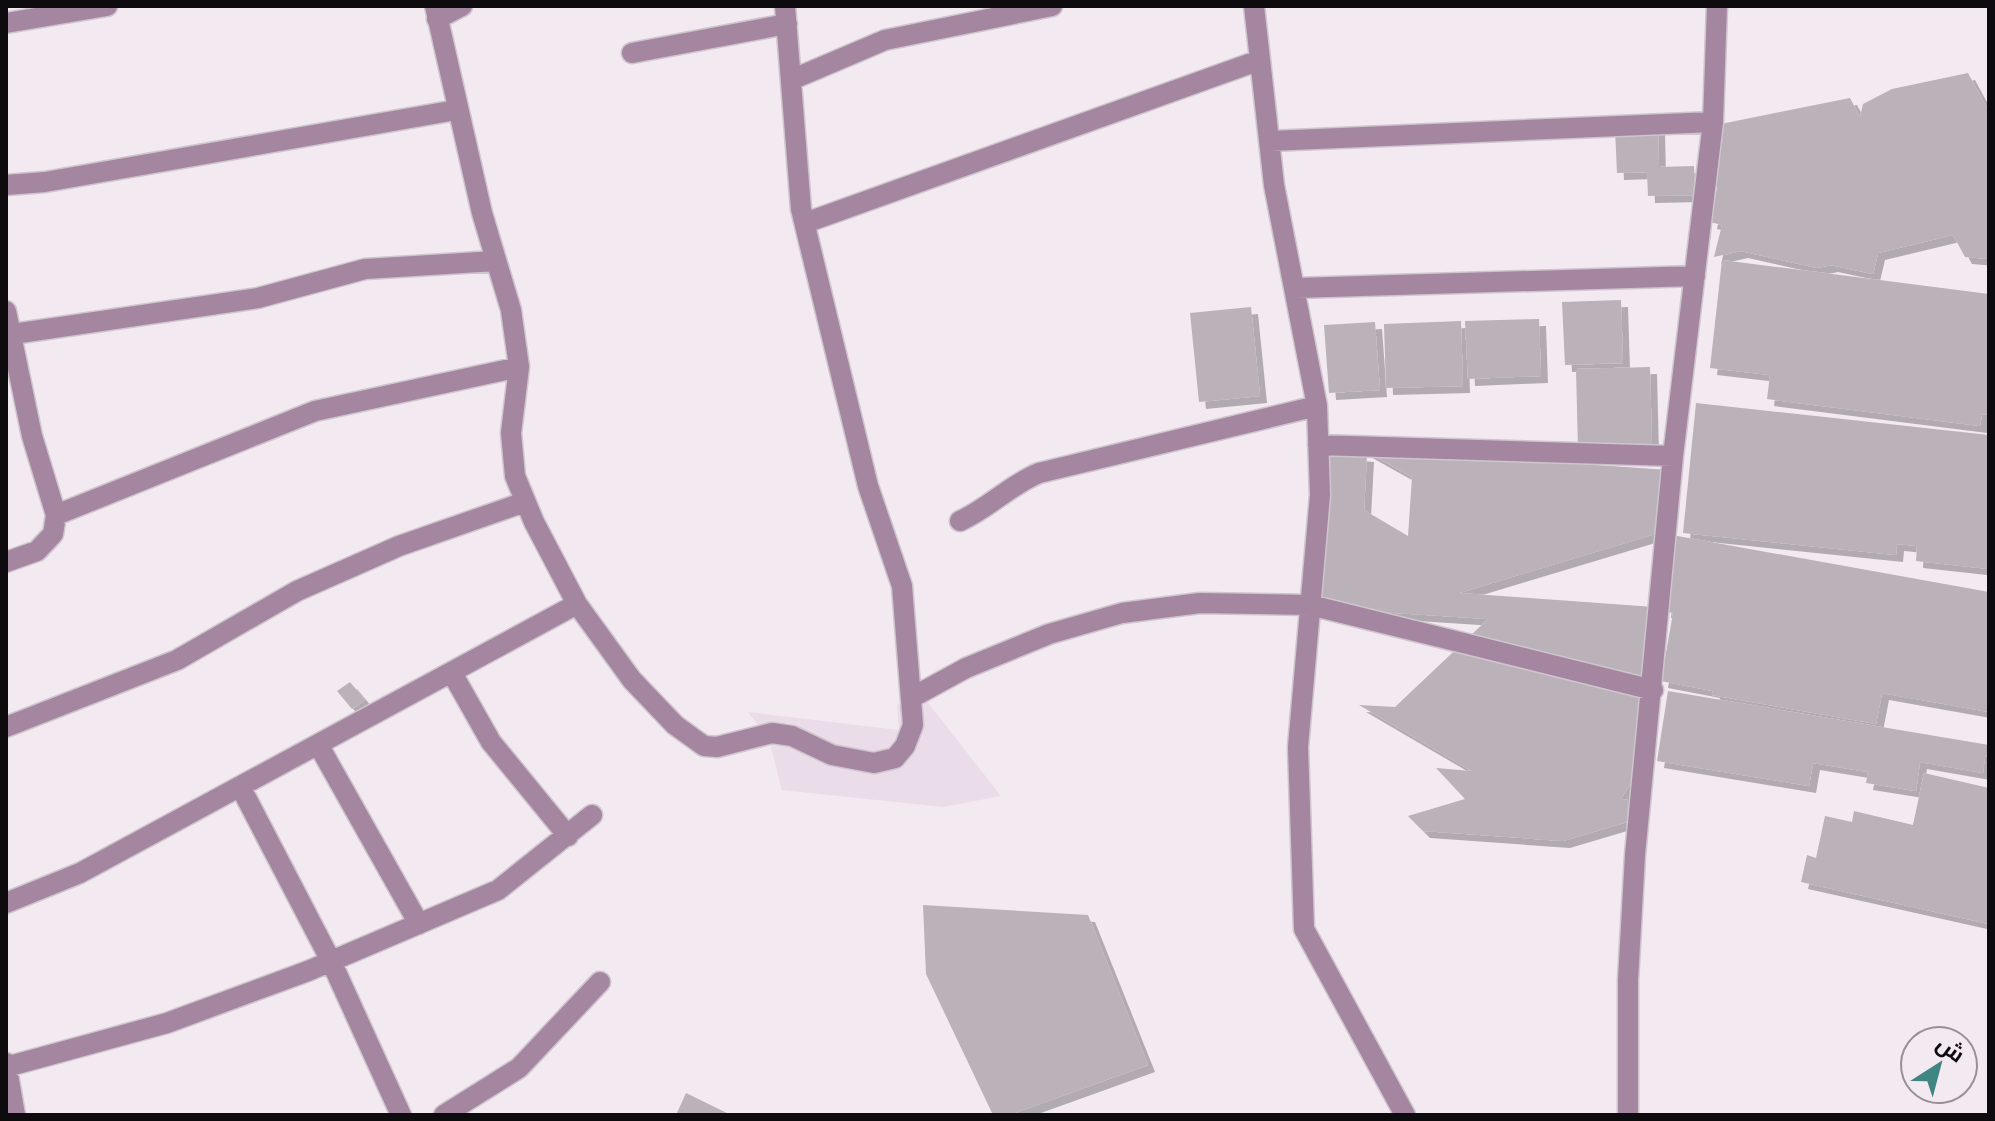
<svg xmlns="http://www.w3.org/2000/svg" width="1995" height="1121" viewBox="0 0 1995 1121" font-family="Figtree,Cairo,sans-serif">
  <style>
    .built { fill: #ebdcea }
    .building { fill: #bab1b9; filter: url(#shadow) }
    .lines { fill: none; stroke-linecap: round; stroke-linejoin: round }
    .minor-casing { stroke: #cec5cd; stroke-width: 23 }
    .minor { stroke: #a486a1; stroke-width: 20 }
  </style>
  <defs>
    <filter id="shadow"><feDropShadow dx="7" dy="7" stdDeviation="0" flood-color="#0004"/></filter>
  </defs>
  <rect width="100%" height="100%" fill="#f2e9f1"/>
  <!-- built -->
  <path class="built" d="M 925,699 L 1001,796 L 943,807 L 782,790 L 769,739 L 748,712 L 899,730 L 897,705 Z"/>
  <!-- building -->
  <path class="building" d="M 1968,73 L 1989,112 L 1989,259 L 1965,257 L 1953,235 L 1878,253 L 1873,274 L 1831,265 L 1817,268 L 1741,251 L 1714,257 L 1722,225 L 1710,222 L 1717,188 L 1711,174 L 1711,126 L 1850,98 L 1860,117 L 1863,104 L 1892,89 Z
    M 1658,128 L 1659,167 L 1694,166 L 1695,195 L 1648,196 L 1647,172 L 1617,173 L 1615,129 Z
    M 1722,260 L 1989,294 L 1989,415 L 1982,414 L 1980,426 L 1767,399 L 1770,375 L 1710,368 Z
    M 1621,300 L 1623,363 L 1565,365 L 1562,302 Z
    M 1251,307 L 1260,396 L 1199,402 L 1190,313 Z
    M 1539,319 L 1541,376 L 1468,379 L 1465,321 Z
    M 1461,321 L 1463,386 L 1386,388 L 1384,324 Z
    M 1375,322 L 1380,390 L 1329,393 L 1324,325 Z
    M 1650,367 L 1652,447 L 1578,449 L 1576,369 Z
    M 1696,403 L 1989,435 L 1989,569 L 1916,561 L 1917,546 L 1897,544 L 1896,555 L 1683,533 Z
    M 1362,449 L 1669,470 L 1665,531 L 1459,593 L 1654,607 L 1646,757 L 1621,799 L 1628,800 L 1627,822 L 1563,841 L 1423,831 L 1408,816 L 1465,799 L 1436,768 L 1472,771 L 1359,705 L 1395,707 L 1488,619 L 1318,608 L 1329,452 L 1367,455 L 1364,510 L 1408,536 L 1412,477 Z
    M 1672,535 L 1989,592 L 1989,712 L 1882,693 L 1876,724 L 1712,695 L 1713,691 L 1661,681 L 1673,613 L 1664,611 Z
    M 350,682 L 365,700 L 352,709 L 337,691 Z
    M 1668,691 L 1989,745 L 1989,757 L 1985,756 L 1983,773 L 1920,762 L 1916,791 L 1866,783 L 1868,772 L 1813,763 L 1809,786 L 1657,761 Z
    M 1924,773 L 1989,788 L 1989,924 L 1801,882 L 1807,855 L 1816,858 L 1825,816 L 1852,822 L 1854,811 L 1913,825 Z
    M 923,905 L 1088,915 L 1148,1065 L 1009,1115 L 993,1115 L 926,974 Z
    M 686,1093 L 731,1115 L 676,1115 Z"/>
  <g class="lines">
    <!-- minor casing -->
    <g class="minor-casing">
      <path id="minor" d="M 435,6 L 482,213 L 511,310 L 519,367 L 511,433 L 515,476 L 534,522 L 577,604 L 632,680 L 675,725 L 704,746 L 717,747 L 772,733 L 792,736 L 832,755 L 874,763 L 895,758 L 905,746 L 913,725 L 902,586 L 868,486 L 801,209 L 785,6
        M 1254,6 L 1274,185 L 1317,406 L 1320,495 L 1298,747 L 1304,929 L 1405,1115
        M 437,19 L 462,6
        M 6,23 L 107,6
        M 632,53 L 787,24
        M 791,80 L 885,40 L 1052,6
        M 1269,141 L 1713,122
        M 6,185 L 45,182 L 456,110
        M 805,223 L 1260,60
        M 1296,288 L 1695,276
        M 6,311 L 32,436 L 56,515 L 53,534 L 37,551 L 6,562
        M 6,335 L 258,298 L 365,269 L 496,261
        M 1318,445 L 1673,456
        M 56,515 L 315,411 L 519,367
        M 960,521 C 989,508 1010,485 1039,473 L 1317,406
        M 452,673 L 491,742 L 568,836
        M 911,698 L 966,668 L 1049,634 L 1122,613 L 1200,603 L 1310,605 L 1653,690
        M 6,727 L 177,660 L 297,591 L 399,546 L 525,502
        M 319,746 L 419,924
        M 241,788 L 331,961 L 401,1115
        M 6,903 L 80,873 L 577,604
        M 6,1063 L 15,1115
        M 6,1067 L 167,1023 L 308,971 L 498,890 L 592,815
        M 444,1115 L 519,1068 L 600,982
        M 1628,1115 L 1628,980 L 1635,855 L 1673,456 L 1713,122 L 1717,6"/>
    </g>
    <!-- minor -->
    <use href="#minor" class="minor"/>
  </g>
  <!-- border -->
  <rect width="1995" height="1121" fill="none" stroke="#0e0b0e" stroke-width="16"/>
  <!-- north arrow -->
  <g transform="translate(1939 1065) rotate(36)"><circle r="38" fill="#f2e9f1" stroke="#979096" stroke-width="2"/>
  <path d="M0-6L14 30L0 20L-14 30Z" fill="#3f8682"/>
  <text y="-12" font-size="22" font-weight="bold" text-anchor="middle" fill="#0e0b0e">ش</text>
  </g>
</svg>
